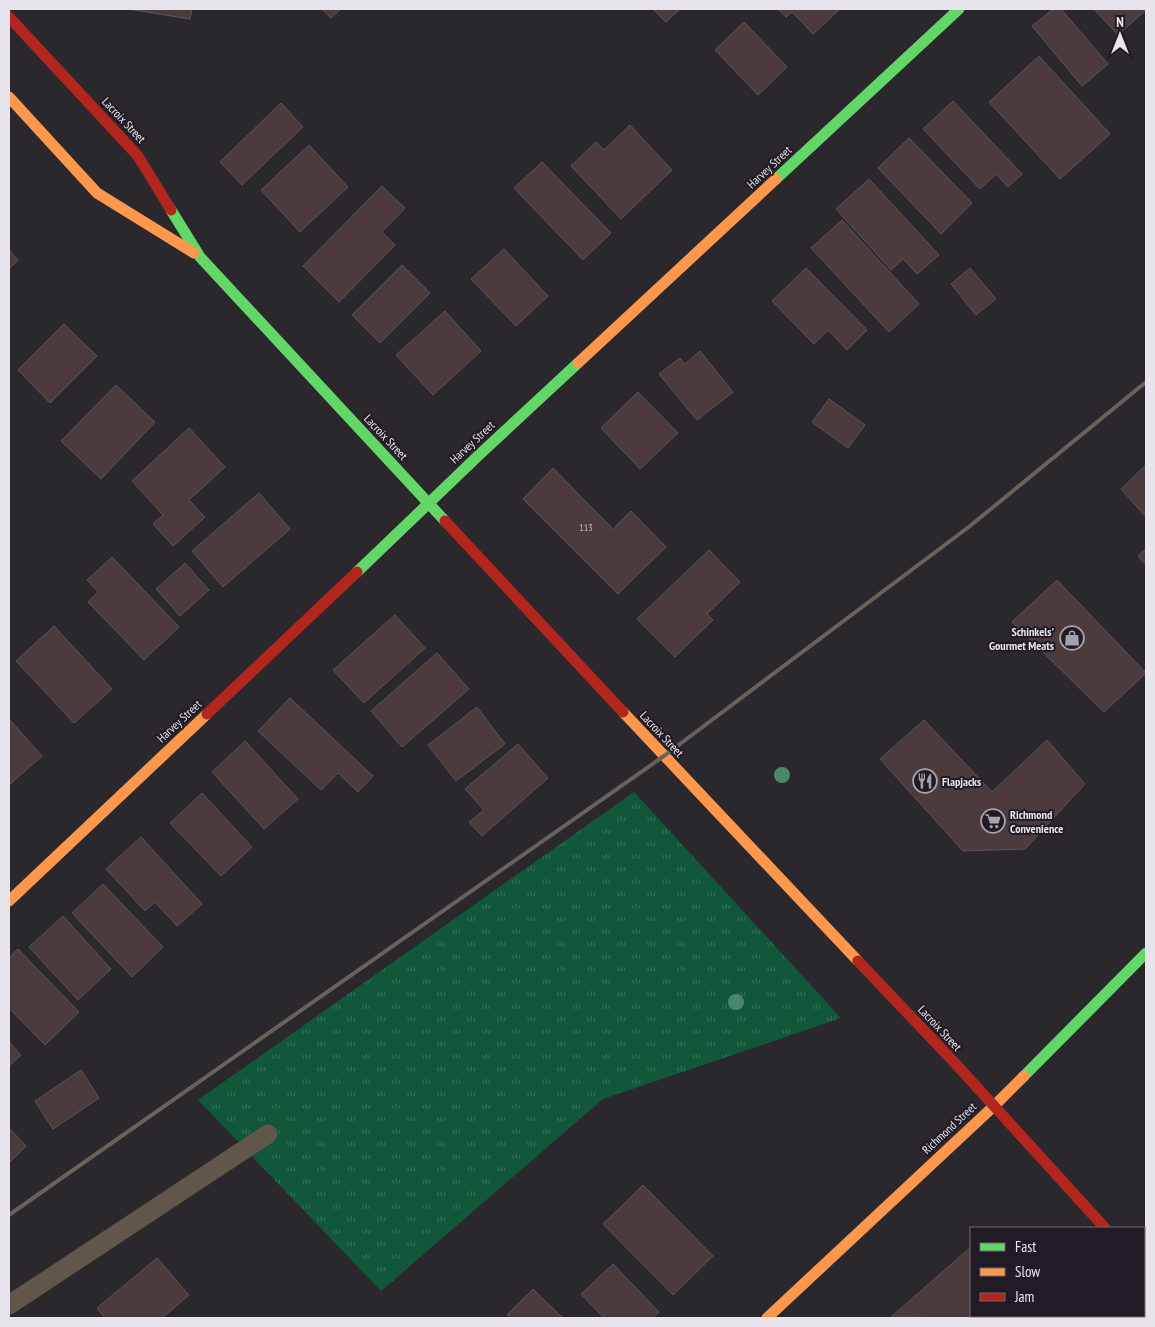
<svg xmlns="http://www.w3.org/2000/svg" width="1155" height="1327" viewBox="0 0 1155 1327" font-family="'PT Sans Narrow',sans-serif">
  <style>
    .grass { fill: url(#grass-tufts) }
    .building { fill: #4c3b3c; stroke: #5a5658 }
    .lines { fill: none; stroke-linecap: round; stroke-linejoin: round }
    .lane { stroke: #60564a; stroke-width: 19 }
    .fast { stroke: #63d668; stroke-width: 11 }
    .slow { stroke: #ff974d; stroke-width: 11 }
    .jam { stroke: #b3261e; stroke-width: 11 }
    .rail { stroke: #68625b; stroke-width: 4 }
    .tree { fill: #49896a }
    .labels { text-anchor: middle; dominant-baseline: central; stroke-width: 4; stroke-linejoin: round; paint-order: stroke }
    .number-label { font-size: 10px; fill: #c1bac0 }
    .street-label { font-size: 12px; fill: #e8e4ec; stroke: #211b26 }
    .poi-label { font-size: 12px; font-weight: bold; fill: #e8e4ec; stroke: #211b26; text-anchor: start }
  </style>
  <defs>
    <pattern id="grass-tufts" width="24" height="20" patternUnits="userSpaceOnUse" patternTransform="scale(1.25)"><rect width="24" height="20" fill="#115739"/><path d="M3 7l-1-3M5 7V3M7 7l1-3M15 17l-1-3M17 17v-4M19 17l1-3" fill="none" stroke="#346f56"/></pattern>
  </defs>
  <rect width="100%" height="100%" fill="#2a272d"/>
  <!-- grass -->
  <path class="grass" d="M 634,792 L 841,1018 L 603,1099 L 381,1291 L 198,1100 Z"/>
  <!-- building -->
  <path class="building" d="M 128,9 L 192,9 L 190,19 Z
    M 322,9 L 341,9 L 331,18 Z
    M 653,9 L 680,9 L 666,22 Z
    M 778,9 L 840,9 L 813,34 L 792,12 L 786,17 Z
    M 1053,9 L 1061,9 L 1108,64 L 1082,86 L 1032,26 Z
    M 1094,9 L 1146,9 L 1146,10 L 1118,35 Z
    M 744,22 L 787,67 L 758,95 L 715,50 Z
    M 1039,56 L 1110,134 L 1060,179 L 989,102 Z
    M 953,101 L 1022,174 L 1008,187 L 996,174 L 980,189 L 923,129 Z
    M 281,103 L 303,127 L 242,185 L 220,162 Z
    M 630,125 L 672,170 L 621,219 L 571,166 L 596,142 L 604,150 Z
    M 909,138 L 972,203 L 941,234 L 878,168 Z
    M 309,145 L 348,187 L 300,232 L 261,190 Z
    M 542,162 L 611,233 L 583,260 L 514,188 Z
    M 869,179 L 939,255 L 917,274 L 903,259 L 891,270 L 836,209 Z
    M 382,186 L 405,208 L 382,232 L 395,245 L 339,302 L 303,266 Z
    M 842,220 L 919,304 L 889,332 L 811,248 Z
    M 504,249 L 548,296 L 516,326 L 471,279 Z
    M 9,250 L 18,260 L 9,269 Z
    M 402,265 L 430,293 L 380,343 L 352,315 Z
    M 806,268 L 867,330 L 847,350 L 828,330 L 814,344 L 772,301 Z
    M 970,268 L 996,299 L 976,315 L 951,284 Z
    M 445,311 L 481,351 L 433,395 L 396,355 Z
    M 64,324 L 97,356 L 50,403 L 18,370 Z
    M 700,351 L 733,392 L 697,420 L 659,374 L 680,358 L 685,364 Z
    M 116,385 L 155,422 L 101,479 L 61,441 Z
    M 638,392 L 678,433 L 640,469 L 601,428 Z
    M 829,399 L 865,425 L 848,448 L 812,422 Z
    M 189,428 L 225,467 L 189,500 L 205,517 L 173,546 L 153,524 L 163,515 L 132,481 Z
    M 1146,465 L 1146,517 L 1121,489 Z
    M 553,468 L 613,529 L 631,511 L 666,547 L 618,594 L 523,499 Z
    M 259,493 L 290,529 L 223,587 L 192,551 Z
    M 1146,549 L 1146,565 L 1138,556 Z
    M 709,550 L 740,582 L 707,614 L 713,620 L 675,657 L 637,619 Z
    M 112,557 L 179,627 L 144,660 L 88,602 L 98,592 L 87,580 Z
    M 185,563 L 209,590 L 180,616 L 156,589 Z
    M 1057,580 L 1146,673 L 1104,712 L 1012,622 Z
    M 395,615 L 425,648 L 364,703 L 333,670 Z
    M 54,626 L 112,689 L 74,723 L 16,661 Z
    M 437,653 L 469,689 L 402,747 L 371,711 Z
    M 290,698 L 373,776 L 358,792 L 338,773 L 321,790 L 258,731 Z
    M 477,707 L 505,744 L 456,781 L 428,745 Z
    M 9,719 L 42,756 L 9,785 Z
    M 924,720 L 992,792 L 1047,740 L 1085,784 L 1025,849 L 963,851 L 880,759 Z
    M 245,741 L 298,799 L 264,829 L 212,772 Z
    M 518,744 L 548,778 L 482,836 L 469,822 L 484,810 L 465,789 Z
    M 202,793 L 252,847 L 221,876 L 170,823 Z
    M 141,837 L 202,904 L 177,926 L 155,902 L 145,911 L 106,869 Z
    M 103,884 L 163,947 L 132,977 L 72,913 Z
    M 63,916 L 111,969 L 78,1000 L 29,947 Z
    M 18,949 L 79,1012 L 45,1045 L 9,1008 L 9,958 Z
    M 9,1042 L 21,1055 L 9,1066 Z
    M 81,1070 L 99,1098 L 53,1129 L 35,1101 Z
    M 9,1128 L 26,1146 L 9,1163 Z
    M 643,1185 L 713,1256 L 673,1295 L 603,1224 Z
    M 971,1247 L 971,1316 L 998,1316 L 995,1318 L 891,1317 Z
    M 157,1258 L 189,1295 L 162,1318 L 105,1318 L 97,1308 Z
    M 613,1264 L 659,1312 L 653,1318 L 604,1318 L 581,1294 Z
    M 533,1289 L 563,1318 L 510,1318 L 507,1315 Z"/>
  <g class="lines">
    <!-- lane -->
    <path class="lane" d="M 9,1305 L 268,1134"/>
    <!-- fast -->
    <path class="fast" d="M 776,179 L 959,9
      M 171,210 L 200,257 L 445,521
      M 357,572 L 480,454 L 578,363
      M 1024,1076 L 1146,953"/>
    <!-- slow -->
    <path class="slow" d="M 9,97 L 97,193 L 194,253
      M 578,363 L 776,179
      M 623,712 L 858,961
      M 9,901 L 207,714
      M 767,1318 L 994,1106 L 1024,1076"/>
    <!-- jam -->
    <path class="jam" d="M 9,17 L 138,156 L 171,210
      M 445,521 L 623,712
      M 207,714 L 357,572
      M 858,961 L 954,1062 L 1105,1228
      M 1144,1270 L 1146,1273"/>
    <!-- rail -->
    <path class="rail" d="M 9,1215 L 664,756 L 970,526 L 1146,382"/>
  </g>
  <!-- trees -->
  <g class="tree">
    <circle cx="782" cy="775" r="8"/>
    <circle cx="736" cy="1002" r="8"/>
  </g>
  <!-- icons -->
  <defs>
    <g id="shop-ring" transform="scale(1.25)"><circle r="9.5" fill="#211b26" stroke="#a6a2a9" stroke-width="1.5"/><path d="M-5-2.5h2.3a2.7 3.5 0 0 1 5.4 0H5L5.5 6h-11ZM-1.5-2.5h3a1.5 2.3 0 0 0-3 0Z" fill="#a6a2a9"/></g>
    <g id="restaurant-ring" transform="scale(1.25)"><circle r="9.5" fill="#211b26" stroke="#a6a2a9" stroke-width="1.5"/><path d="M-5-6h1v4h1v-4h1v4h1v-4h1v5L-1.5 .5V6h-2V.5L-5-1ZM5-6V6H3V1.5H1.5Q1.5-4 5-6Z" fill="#a6a2a9"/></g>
    <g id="supermarket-ring" transform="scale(1.25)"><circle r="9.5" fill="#211b26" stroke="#a6a2a9" stroke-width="1.5"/><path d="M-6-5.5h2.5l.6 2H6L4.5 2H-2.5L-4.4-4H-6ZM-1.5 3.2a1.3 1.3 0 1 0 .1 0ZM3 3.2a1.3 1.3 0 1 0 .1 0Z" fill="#a6a2a9"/></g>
  </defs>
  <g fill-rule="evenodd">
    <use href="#shop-ring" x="1072" y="638"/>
    <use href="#restaurant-ring" x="925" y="781"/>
    <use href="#supermarket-ring" x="993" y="821"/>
  </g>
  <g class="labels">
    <!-- number labels -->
    <g class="number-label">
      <text x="586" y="527">113</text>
    </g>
    <!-- street labels -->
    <g class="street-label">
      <text transform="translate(124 120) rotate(47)">Lacroix Street</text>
      <text transform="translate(769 167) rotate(-43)">Harvey Street</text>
      <text transform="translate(386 437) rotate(47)">Lacroix Street</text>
      <text transform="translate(472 442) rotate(-43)">Harvey Street</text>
      <text transform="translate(179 721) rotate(-43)">Harvey Street</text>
      <text transform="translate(662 734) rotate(47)">Lacroix Street</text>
      <text transform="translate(940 1028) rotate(47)">Lacroix Street</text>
      <text transform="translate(949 1128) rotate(-43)">Richmond Street</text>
    </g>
    <!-- poi labels -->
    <g class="poi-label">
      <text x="1054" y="631" text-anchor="end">Schinkels'<tspan x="1054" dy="14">Gourmet Meats</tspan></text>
      <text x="942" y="781">Flapjacks</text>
      <text x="1010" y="814">Richmond<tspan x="1010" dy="14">Convenience</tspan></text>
    </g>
  </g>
  <!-- border -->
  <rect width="1155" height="1327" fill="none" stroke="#e8e4ec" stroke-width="20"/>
  <!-- legend -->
  <rect x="970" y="1227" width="175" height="90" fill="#211b26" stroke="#716b75"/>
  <rect x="980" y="1243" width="25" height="8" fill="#63d668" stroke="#716b75"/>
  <text x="1015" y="1252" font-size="15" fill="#e8e4ec">Fast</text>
  <rect x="980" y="1268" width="25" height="8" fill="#ff974d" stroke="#716b75"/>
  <text x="1015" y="1277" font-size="15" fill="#e8e4ec">Slow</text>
  <rect x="980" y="1293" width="25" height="8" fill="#b3261e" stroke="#716b75"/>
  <text x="1015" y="1302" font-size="15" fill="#e8e4ec">Jam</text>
  <!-- north arrow -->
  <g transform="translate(1120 35)" stroke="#211b26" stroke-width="4" paint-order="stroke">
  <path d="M0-4L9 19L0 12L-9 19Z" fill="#e8e4ec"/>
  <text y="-8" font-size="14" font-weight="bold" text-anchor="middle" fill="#e8e4ec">N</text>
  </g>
</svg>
